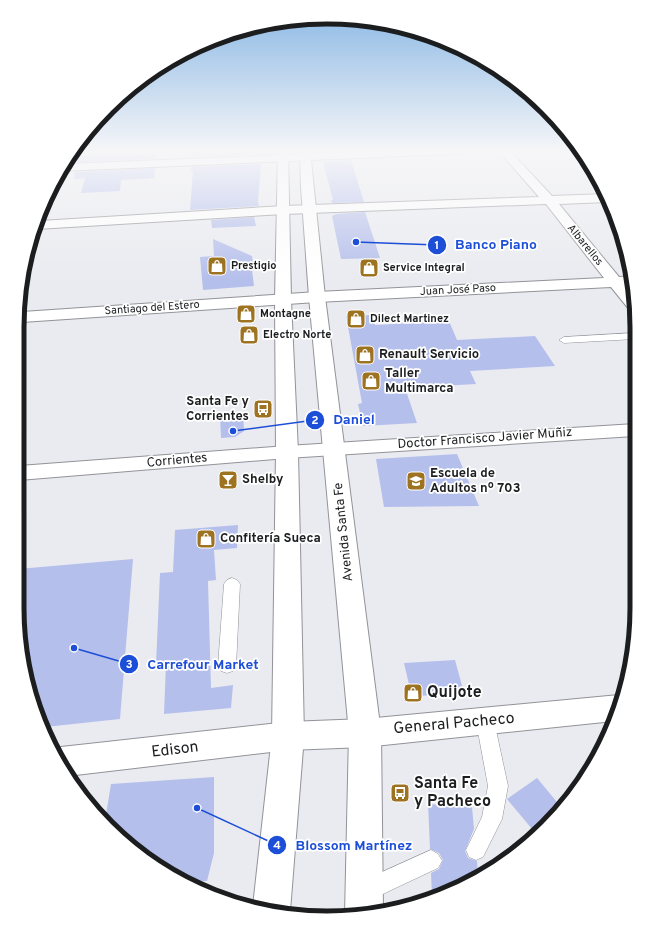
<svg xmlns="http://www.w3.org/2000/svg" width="654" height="935" viewBox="0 0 654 935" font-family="Overpass,sans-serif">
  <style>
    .building { fill: #b5bfeb }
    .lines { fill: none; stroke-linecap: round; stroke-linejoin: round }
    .service-casing { stroke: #929398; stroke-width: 1 }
    .minor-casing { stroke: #929398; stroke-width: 2 }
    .tertiary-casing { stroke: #929398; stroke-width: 2 }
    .secondary-casing { stroke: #929398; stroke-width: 2 }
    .service { fill: #fff; fill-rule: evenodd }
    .minor { fill: #fff; fill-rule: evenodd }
    .tertiary { fill: #fff; fill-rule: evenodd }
    .secondary { fill: #fff; fill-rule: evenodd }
    .labels { text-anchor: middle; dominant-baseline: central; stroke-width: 3.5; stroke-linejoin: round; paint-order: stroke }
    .far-street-label { font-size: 11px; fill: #1c1d1f; stroke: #fff }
    .far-poi-label { font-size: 11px; font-weight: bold; fill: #1c1d1f; stroke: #fff; text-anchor: start }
    .poi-label { font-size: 13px; font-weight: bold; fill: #1c1d1f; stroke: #fff; text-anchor: start }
    .street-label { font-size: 13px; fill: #1c1d1f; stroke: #fff }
    .near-poi-label { font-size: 16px; font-weight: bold; fill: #1c1d1f; stroke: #fff; text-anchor: start }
    .near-street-label { font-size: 16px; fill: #1c1d1f; stroke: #fff }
    .rim { fill: none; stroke: #1c1d1f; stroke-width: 5 }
    .leader { fill: none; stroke: #1d4ed8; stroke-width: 1.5 }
    .callout-dot { fill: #1d4ed8; stroke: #fff; stroke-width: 1.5 }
    .mark-label { font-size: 12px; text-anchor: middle; font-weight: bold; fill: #fff }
    .callout-label { font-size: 14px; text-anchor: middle; font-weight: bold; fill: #1d4ed8; stroke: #fff; stroke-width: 3.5; stroke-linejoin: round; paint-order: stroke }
  </style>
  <rect width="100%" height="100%" fill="#eaebf0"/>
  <!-- building -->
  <path class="building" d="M 96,150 L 156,150 L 155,159 L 77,162 L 79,156 L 95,155 Z
    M 191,150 L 262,150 L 262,154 L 191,157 Z
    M 351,160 L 364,202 L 332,203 L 331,200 L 333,200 L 323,162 Z
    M 261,164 L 258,201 L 259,206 L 190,210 L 193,171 L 191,171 L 191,167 Z
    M 155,168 L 154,178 L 121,180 L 120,191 L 81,193 L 85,178 L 74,179 L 75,172 Z
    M 365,212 L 380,258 L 341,259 L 332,216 L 336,214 Z
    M 254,217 L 256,226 L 212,228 L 211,220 Z
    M 213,239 L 252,256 L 254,270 L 252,270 L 254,286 L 203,290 L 200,257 L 214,256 Z
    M 372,315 L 375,325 L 449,321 L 457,340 L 535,336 L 555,366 L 470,371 L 476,384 L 405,388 L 417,423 L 363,426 L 358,404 L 362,403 L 346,316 Z
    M 243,413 L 244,431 L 235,437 L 221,438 L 220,415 Z
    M 457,454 L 479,506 L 384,507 L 376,459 Z
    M 238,525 L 237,548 L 214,550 L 216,580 L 208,581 L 211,688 L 233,685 L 231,708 L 164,714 L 166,664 L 156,665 L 160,573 L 173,572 L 175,530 Z
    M 133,559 L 120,719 L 45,727 L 28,688 L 17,608 L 18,569 Z
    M 455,660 L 464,693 L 418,696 L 410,689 L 404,663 Z
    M 214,777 L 214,853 L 207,881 L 189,882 L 123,841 L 105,821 L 111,784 Z
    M 537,778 L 562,808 L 537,835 L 507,799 Z
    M 428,804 L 472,807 L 474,829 L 465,851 L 468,858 L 477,861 L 478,876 L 464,886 L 432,896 L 431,873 L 439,869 L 443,860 L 439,853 L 430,849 Z"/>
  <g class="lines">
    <!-- service casing -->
    <g class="service-casing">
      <path id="service" d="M 635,333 L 635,339 L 564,343 L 559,340 L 564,337 Z
        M 232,578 L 237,580 L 240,584 L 236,666 L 233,671 L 227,673 L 221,671 L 218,666 L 224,584 L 227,580 Z
        M 485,713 L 491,715 L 494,721 L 508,786 L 502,819 L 483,857 L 476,860 L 469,857 L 466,850 L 482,817 L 488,786 L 476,721 L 479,715 Z
        M 431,850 L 438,854 L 442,861 L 438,868 L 368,901 L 360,898 L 357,890 L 360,882 Z"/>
    </g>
    <!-- minor casing -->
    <g class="minor-casing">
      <path id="minor" d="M 498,150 L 509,150 L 552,196 L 606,194 L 609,201 L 607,202 L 559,204 L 619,277 L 631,276 L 634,285 L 627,286 L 634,295 L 634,310 L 628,308 L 611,287 L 317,302 L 22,322 L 22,312 L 317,292 L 604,278 L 546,204 L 284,214 L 37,229 L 40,221 L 284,206 L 539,197 Z
        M 635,424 L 635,436 L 287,458 L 19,480 L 19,466 L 287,446 Z"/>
    </g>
    <!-- tertiary casing -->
    <g class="tertiary-casing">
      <path id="tertiary" d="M 405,150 L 476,150 L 471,153 L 60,171 L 65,164 Z
        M 619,695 L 623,697 L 614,721 L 365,747 L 288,750 L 67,776 L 55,750 L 61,747 L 288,722 L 365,719 Z"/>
    </g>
    <!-- secondary casing -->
    <g class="secondary-casing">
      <path id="secondary" d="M 278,150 L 288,150 L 291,300 L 298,452 L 304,736 L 290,911 L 288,915 L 253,906 L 272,736 L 276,452 L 275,300 Z
        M 300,150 L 310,150 L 325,297 L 381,733 L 383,911 L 368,915 L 345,915 L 349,733 L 309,297 L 301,187 Z"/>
    </g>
    <!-- service -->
    <use href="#service" class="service"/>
    <!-- minor -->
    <use href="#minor" class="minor"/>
    <!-- tertiary -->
    <use href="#tertiary" class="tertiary"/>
    <!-- secondary -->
    <use href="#secondary" class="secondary"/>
  </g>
  <!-- sky -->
  <linearGradient id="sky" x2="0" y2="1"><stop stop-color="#87b6e4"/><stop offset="0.54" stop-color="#f6f6f8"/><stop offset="1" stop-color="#f6f6f8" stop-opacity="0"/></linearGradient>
  <rect width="654" height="280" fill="url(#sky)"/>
  <!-- icons -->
  <defs>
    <g id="shop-square" transform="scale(1)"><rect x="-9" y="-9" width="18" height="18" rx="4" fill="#9d7221" stroke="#fff"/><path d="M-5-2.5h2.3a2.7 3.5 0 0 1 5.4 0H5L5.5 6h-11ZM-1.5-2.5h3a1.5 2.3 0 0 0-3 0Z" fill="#fff"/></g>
    <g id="bus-square" transform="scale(1)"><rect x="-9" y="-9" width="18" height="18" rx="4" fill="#9d7221" stroke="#fff"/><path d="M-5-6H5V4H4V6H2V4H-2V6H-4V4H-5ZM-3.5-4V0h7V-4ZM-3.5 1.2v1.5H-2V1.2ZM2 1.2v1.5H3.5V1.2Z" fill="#fff"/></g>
    <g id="bar-square" transform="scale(1)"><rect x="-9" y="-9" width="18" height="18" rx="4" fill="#9d7221" stroke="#fff"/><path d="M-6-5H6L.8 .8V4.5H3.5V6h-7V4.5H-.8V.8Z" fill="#fff"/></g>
    <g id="school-square" transform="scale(1)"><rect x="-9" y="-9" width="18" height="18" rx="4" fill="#9d7221" stroke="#fff"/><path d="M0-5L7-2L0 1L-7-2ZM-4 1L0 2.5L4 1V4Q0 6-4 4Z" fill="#fff"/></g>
  </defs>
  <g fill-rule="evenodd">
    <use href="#shop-square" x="217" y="266"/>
    <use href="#shop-square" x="369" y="268"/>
    <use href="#shop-square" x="246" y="314"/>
    <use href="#shop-square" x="356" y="319"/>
    <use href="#shop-square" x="249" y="335"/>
    <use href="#shop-square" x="365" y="355"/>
    <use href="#shop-square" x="371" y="381"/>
    <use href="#bus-square" x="263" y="409"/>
    <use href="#bar-square" x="228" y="480"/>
    <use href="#school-square" x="416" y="481"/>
    <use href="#shop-square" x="206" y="539"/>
    <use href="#shop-square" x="413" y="693"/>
    <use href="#bus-square" x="400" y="793"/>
  </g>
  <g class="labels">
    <!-- far-street labels -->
    <g class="far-street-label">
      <text transform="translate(585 245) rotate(51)">Albarellos</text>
      <text transform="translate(458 290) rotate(-3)">Juan José Paso</text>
      <text transform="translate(152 308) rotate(-4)">Santiago del Estero</text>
    </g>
    <!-- far-poi labels -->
    <g class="far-poi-label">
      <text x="231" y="266">Prestigio</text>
      <text x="383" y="268">Service Integral</text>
      <text x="260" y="314">Montagne</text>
      <text x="370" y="319">Dilect Martinez</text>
      <text x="263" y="335">Electro Norte</text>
    </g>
    <!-- poi labels -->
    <g class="poi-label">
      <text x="379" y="355">Renault Servicio</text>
      <text x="385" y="374">Taller<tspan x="385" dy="15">Multimarca</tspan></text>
      <text x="249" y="402" text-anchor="end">Santa Fe y<tspan x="249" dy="15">Corrientes</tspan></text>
      <text x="430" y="474">Escuela de<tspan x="430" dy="15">Adultos nº 703</tspan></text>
      <text x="242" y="480">Shelby</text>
      <text x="220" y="539">Confitería Sueca</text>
    </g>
    <!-- street labels -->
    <g class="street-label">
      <text transform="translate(485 439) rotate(-4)">Doctor Francisco Javier Muñiz</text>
      <text transform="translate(177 461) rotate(-5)">Corrientes</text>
      <text transform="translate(344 532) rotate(-96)">Avenida Santa Fe</text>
    </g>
    <!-- near-poi labels -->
    <g class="near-poi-label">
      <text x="427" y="693">Quijote</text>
      <text x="414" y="784">Santa Fe<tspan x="414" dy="18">y Pacheco</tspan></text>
    </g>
    <!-- near-street labels -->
    <g class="near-street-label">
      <text transform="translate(454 724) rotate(-5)">General Pacheco</text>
      <text transform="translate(175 750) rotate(-7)">Edison</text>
    </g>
  </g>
  <!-- crop -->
  <path d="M0 0H654V935H0ZM327 24H327A303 303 0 0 1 630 327V608A303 303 0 0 1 327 911H327A303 303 0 0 1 24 608V327A303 303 0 0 1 327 24Z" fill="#fff" fill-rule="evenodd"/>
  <path class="rim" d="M327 24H327A303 303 0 0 1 630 327V608A303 303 0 0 1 327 911H327A303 303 0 0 1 24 608V327A303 303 0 0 1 327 24Z"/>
  <!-- callouts -->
  <path class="leader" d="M356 242L437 245M233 431L315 420M74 648L129 664M197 808L277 845"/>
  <g class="callout-dot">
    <circle cx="356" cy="242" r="4"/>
    <circle cx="233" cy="431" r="4"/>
    <circle cx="74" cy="648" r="4"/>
    <circle cx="197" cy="808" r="4"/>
    <circle cx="437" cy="245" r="10"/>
    <circle cx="315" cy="420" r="10"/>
    <circle cx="129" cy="664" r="10"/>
    <circle cx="277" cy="845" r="10"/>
  </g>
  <g class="mark-label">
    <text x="437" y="249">1</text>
    <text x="315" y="424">2</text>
    <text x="129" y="668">3</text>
    <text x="277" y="849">4</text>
  </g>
  <g class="callout-label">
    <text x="496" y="249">Banco Piano</text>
    <text x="354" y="424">Daniel</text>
    <text x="203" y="669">Carrefour Market</text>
    <text x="354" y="850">Blossom Martínez</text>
  </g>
</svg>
